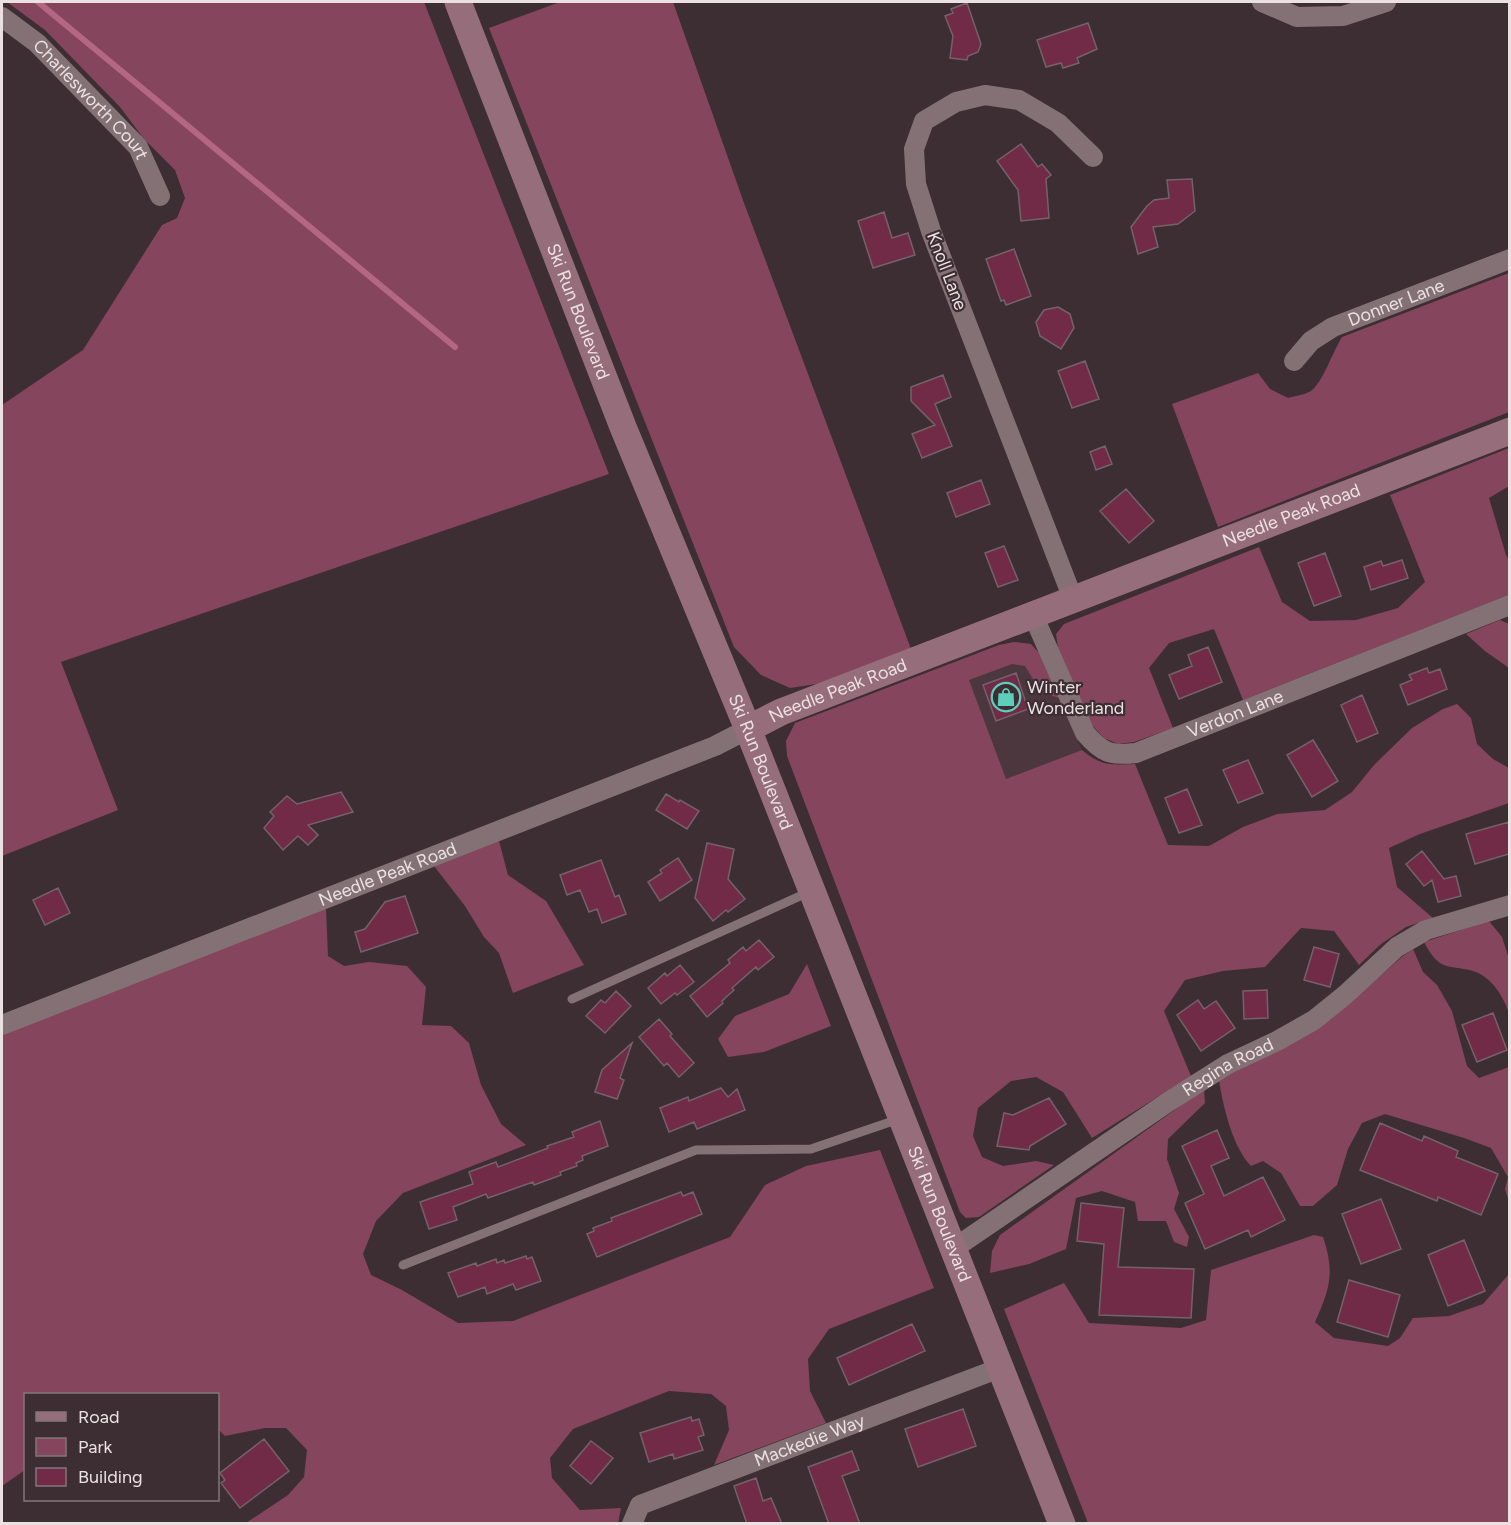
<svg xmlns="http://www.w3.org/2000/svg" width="1511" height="1525" viewBox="0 0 1511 1525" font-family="Figtree,sans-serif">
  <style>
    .built { fill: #4d373e }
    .green { fill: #85455c }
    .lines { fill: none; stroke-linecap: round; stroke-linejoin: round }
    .stream { stroke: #b46781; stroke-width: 6 }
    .building { fill: #722b46; stroke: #736267; stroke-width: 1.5 }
    .lane { stroke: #837176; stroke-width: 9 }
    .street { stroke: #837176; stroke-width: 20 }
    .secondary { stroke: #966d7a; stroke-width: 27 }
    .labels { text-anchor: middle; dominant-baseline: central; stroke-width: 4.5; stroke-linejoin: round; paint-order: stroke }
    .street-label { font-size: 18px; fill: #ebe1e3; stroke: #3d2e33 }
    .poi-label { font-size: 18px; fill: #ebe1e3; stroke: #3d2e33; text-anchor: start }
  </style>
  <rect width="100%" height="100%" fill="#3d2e33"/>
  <!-- built -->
  <path class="built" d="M 1014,642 L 1031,644 L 1040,654 L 1082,750 L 1006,780 L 961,660 L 999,645 Z"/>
  <!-- green -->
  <path class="green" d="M 7,2 L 424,2 L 609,474 L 61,662 L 118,810 L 2,856 L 2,405 L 83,350 L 162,225 L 177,218 L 185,198 L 175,170 L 144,139 L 120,107 L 45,30 Z
    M 560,2 L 673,2 L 744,203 L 911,649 L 823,683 L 790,688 L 761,675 L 734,647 L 489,28 Z
    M 1509,273 L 1509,412 L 1218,527 L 1172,404 L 1258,373 L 1270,389 L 1288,398 C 1294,396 1305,395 1311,391 C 1323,382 1333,351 1342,337 Z
    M 1509,448 L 1509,486 L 1489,498 L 1506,555 L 1509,560 L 1509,595 L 1243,700 L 1214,629 L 1169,643 L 1149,668 L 1173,728 L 1134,742 L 1118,744 L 1104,738 L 1090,723 L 1058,648 L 1056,634 L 1064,624 L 1259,547 L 1282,602 L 1310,621 L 1356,620 L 1398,608 L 1425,582 L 1390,495 Z
    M 1500,620 L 1509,624 L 1509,668 L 1485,651 L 1466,634 Z
    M 1014,642 L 1031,644 L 1040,654 L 1059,698 L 1041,692 L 1025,666 L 1012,664 L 969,680 L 1006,779 L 1082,750 C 1101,766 1110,765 1135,764 L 1168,845 L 1209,846 L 1243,827 L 1277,814 L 1325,810 L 1352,792 L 1374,765 L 1412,728 L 1443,709 L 1457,704 L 1471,718 L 1477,744 L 1493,759 L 1509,768 L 1509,803 L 1420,834 L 1389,848 L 1397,887 L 1433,918 L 1406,927 L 1381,944 L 1359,965 L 1334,931 L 1301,928 L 1265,967 L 1223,971 L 1185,980 L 1164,1011 L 1191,1076 L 1092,1138 L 1063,1092 L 1036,1077 L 1011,1081 L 978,1108 L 973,1136 L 982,1157 L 1003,1166 L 1036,1161 L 1054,1165 L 979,1217 L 966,1218 L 960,1212 L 787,756 L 786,741 L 795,723 L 999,645 Z
    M 499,841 L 508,875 L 546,901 L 584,965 L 513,993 L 499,953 L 484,937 L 465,906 L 434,866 Z
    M 326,908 L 328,956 L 344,966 L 369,962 L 407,966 L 426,987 L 422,1025 L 451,1026 L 469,1043 L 481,1085 L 501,1124 L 526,1145 L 403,1193 L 376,1221 L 363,1254 L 371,1275 L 402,1290 L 458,1323 L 513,1321 L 730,1237 L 765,1185 L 806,1166 L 880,1150 L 934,1288 L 829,1329 L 808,1359 L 810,1391 L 826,1423 L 714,1465 L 729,1430 L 726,1406 L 711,1394 L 669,1391 L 573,1429 L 550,1458 L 552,1478 L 580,1510 L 621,1508 L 618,1523 L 246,1523 L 288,1495 L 304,1477 L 307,1450 L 286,1428 L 265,1428 L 225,1436 L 218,1429 L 218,1394 L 26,1394 L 25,1470 L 2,1486 L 2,1035 Z
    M 1489,921 L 1502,937 L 1509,959 L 1509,1013 C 1503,996 1492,977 1473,971 C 1446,964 1440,972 1424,942 Z
    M 1413,949 L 1423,972 L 1437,985 L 1452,1011 L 1467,1066 L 1479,1078 L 1509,1067 L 1509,1202 L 1505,1189 L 1508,1177 L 1491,1148 L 1464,1138 L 1385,1114 L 1362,1123 L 1348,1149 L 1337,1185 L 1313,1206 L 1300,1206 L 1281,1173 L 1263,1161 L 1251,1166 C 1232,1146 1223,1106 1219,1080 L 1358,995 L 1403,956 Z
    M 807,964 L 831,1026 L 764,1052 L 728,1057 L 718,1039 L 735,1016 L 789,994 Z
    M 1204,1089 L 1205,1103 L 1168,1139 L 1167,1159 L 1179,1193 L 1174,1209 L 1189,1237 L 1187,1247 L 1174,1242 L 1166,1221 L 1138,1221 L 1135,1202 L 1102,1191 L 1076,1198 L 1066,1249 L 1029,1264 L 990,1273 L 992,1251 L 1000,1235 Z
    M 1314,1235 L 1323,1237 C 1335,1272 1330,1289 1315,1322 L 1334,1338 L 1388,1346 L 1400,1338 L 1413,1318 L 1449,1316 L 1483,1304 L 1509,1274 L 1509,1523 L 1088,1523 L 1004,1309 L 1064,1283 L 1089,1323 L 1181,1328 L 1206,1320 L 1211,1270 Z"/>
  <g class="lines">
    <!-- stream -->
    <path class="stream" d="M 38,2 L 455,347"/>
  </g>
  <!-- building -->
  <path class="building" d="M 967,3 L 981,44 L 978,52 L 968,56 L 967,60 L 950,58 L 953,36 L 945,16 L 953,13 L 951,9 Z
    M 1088,23 L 1097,49 L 1077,58 L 1079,63 L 1063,68 L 1061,63 L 1046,67 L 1037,40 Z
    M 1021,144 L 1038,167 L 1042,164 L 1051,175 L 1046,179 L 1049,218 L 1021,221 L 1018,190 L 997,161 Z
    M 1192,179 L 1195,211 L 1178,224 L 1153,227 L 1158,247 L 1138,254 L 1131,227 L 1147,206 L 1154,200 L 1169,198 L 1167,180 Z
    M 884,212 L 892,238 L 908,233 L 915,255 L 873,268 L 858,221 Z
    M 1014,249 L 1031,296 L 1006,305 L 1004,300 L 1001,301 L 986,259 Z
    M 1058,307 L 1070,314 L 1074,328 L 1061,349 L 1040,336 L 1036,322 L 1044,310 Z
    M 1085,361 L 1099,399 L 1072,408 L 1058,371 Z
    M 943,375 L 951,397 L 935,404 L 952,446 L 922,458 L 912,434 L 935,425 L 911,401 L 911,387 Z
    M 1105,446 L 1112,464 L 1096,470 L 1090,452 Z
    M 981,480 L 990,504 L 956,517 L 947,493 Z
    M 1126,489 L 1154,521 L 1129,543 L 1100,511 Z
    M 1004,546 L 1018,580 L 998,587 L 985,553 Z
    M 1325,553 L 1341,596 L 1314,606 L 1298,563 Z
    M 1402,560 L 1408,578 L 1371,590 L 1364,567 L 1381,561 L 1383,566 Z
    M 1208,647 L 1222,682 L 1179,699 L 1169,675 L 1192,666 L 1188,655 Z
    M 1427,668 L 1429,673 L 1440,669 L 1447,689 L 1408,705 L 1400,685 L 1412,680 L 1409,675 Z
    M 1016,673 L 1028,709 L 996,721 L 983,685 Z
    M 1362,695 L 1378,733 L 1357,742 L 1341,705 Z
    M 1313,740 L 1338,781 L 1312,797 L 1287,755 Z
    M 1248,760 L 1263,793 L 1238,803 L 1223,770 Z
    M 1187,789 L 1202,825 L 1179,833 L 1165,798 Z
    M 341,792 L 353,812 L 308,825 L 318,835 L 308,845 L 298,836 L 283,850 L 264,828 L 274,816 L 270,812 L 287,796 L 297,804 Z
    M 666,794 L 679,802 L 680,800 L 699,811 L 687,829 L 656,810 Z
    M 1509,822 L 1509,854 L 1475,864 L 1466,834 Z
    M 707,843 L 734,849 L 728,879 L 745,899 L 728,912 L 726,910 L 713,921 L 695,898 Z
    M 1422,851 L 1444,879 L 1456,876 L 1461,896 L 1438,902 L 1432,880 L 1424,886 L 1406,864 Z
    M 678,858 L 692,880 L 660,901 L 648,882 L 662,873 L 660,870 Z
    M 601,860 L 615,897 L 619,895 L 626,914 L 602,923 L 597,909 L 589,912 L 580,890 L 567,895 L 560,875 Z
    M 58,888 L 70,913 L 45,925 L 33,900 Z
    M 405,896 L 418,933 L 361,952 L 355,932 L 365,929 L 385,902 Z
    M 759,940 L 774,957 L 758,970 L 756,967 L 732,988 L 734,990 L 722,1001 L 723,1003 L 707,1017 L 690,996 L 730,963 L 728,960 L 743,947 L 746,951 Z
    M 1314,947 L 1339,954 L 1330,987 L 1304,980 Z
    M 680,965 L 694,982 L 677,995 L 675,993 L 661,1004 L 648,988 L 665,973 L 667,976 Z
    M 1267,990 L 1268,1018 L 1244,1019 L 1243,991 Z
    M 616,991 L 631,1006 L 605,1033 L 586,1016 L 601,1000 L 605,1003 Z
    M 1198,1000 L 1204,1009 L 1216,1001 L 1235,1028 L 1201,1051 L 1177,1015 Z
    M 1493,1013 L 1507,1050 L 1477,1062 L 1462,1025 Z
    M 659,1019 L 672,1034 L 670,1036 L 694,1063 L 679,1077 L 667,1063 L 664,1066 L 639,1037 Z
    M 632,1043 L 620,1078 L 624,1080 L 617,1099 L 595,1092 L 602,1070 Z
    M 721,1088 L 728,1097 L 737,1089 L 745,1110 L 697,1129 L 694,1122 L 669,1132 L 660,1108 L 688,1097 L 689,1101 Z
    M 1049,1098 L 1066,1124 L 1030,1146 L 1029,1150 L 997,1146 L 1004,1113 L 1013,1115 Z
    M 600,1121 L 608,1146 L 582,1156 L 583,1160 L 576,1163 L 577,1166 L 560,1172 L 561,1175 L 534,1185 L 533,1182 L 488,1198 L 486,1194 L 453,1207 L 457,1220 L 429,1229 L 420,1202 L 473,1184 L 469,1172 L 496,1162 L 498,1167 L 548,1148 L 547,1146 L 574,1137 L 572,1132 Z
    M 1380,1123 L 1422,1141 L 1424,1136 L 1458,1151 L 1456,1157 L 1498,1174 L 1481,1215 L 1438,1197 L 1437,1201 L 1360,1170 Z
    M 1217,1130 L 1229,1158 L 1211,1166 L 1224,1196 L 1263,1177 L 1285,1220 L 1251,1237 L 1248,1230 L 1205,1249 L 1185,1203 L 1204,1194 L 1182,1146 Z
    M 681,1192 L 683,1196 L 693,1192 L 702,1214 L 597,1257 L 587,1234 L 594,1231 L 593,1228 L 612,1221 L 611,1218 Z
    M 1381,1199 L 1401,1249 L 1361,1264 L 1342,1214 Z
    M 1081,1203 L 1124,1208 L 1118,1267 L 1194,1269 L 1191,1318 L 1099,1315 L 1104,1244 L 1077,1241 Z
    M 1464,1240 L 1485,1291 L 1448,1306 L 1428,1255 Z
    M 526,1256 L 527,1259 L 532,1257 L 541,1281 L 516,1290 L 513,1284 L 487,1294 L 485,1287 L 458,1297 L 448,1273 L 476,1263 L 477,1266 L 496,1259 L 497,1263 L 504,1260 L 505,1263 Z
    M 1349,1280 L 1400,1295 L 1388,1337 L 1337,1322 Z
    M 912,1324 L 925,1351 L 849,1385 L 837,1358 Z
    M 963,1409 L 976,1446 L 918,1467 L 905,1429 Z
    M 691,1417 L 692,1421 L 699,1419 L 704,1435 L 698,1437 L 703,1450 L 674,1459 L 673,1454 L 649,1462 L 640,1433 Z
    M 264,1439 L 289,1471 L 240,1508 L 221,1483 L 225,1480 L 220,1473 Z
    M 591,1441 L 613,1458 L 591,1484 L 570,1466 Z
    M 852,1451 L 859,1470 L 842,1476 L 860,1524 L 829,1524 L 808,1467 Z
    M 756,1478 L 763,1501 L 771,1498 L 782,1524 L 747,1524 L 734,1486 Z"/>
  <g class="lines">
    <!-- lane -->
    <path class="lane" d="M 572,999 L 809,892
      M 403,1265 L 696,1150 L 811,1149 L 899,1119"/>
    <!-- street -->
    <g class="street">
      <path d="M 1262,2 L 1297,17 L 1343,16 L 1386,2"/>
      <path id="s1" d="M 2,17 L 37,43 L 138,147 L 160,196"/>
      <path id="s2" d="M 1294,361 L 1311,341 L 1333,327 L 1510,259"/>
      <path d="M 1073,599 L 931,231 L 916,184 L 914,149 L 924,121 L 956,102 L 985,95 L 1019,100 L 1058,123 L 1093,157"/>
      <path id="s3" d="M 1033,615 L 1085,733 C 1102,753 1111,756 1136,753 L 1510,605"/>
      <path id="s4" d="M 2,1025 L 715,746 L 748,729"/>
      <path id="s5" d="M 953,1249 L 1168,1102 L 1228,1064 L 1277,1041 L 1314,1020 L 1345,995 L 1397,947 L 1426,930 L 1510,905"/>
      <path id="s6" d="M 632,1524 L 640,1505 L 1000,1368"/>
    </g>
    <!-- secondary -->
    <g class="secondary">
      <path id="s7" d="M 458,2 L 623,427 L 748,729 L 1062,1524"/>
      <path id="s8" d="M 748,729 L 781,712 L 1510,431"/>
    </g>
  </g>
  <!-- icons -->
  <defs>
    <g id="shop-ring" transform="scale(1.5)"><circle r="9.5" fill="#3d2e33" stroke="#5dceb9" stroke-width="1.5"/><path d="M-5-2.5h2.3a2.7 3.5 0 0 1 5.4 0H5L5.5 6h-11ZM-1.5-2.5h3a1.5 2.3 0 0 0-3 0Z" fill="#5dceb9"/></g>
  </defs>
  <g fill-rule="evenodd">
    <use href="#shop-ring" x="1006" y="697"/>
  </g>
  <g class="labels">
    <!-- street labels -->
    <g class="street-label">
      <text stroke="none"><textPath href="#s1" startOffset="122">Charlesworth Court</textPath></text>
      <text transform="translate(947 271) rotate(69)">Knoll Lane</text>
      <text stroke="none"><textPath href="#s2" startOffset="120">Donner Lane</textPath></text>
      <text stroke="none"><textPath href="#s7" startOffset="332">Ski Run Boulevard</textPath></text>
      <text stroke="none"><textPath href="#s8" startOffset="584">Needle Peak Road</textPath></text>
      <text stroke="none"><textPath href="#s8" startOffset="98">Needle Peak Road</textPath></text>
      <text stroke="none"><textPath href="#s3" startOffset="294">Verdon Lane</textPath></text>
      <text stroke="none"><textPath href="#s7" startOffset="818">Ski Run Boulevard</textPath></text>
      <text stroke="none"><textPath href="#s4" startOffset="414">Needle Peak Road</textPath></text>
      <text stroke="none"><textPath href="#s5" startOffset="330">Regina Road</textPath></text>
      <text stroke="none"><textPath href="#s7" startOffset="1304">Ski Run Boulevard</textPath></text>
      <text stroke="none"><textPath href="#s6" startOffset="202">Mackedie Way</textPath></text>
    </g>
    <!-- poi labels -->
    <g class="poi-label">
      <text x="1027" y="687">Winter<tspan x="1027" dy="21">Wonderland</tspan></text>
    </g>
  </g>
  <!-- border -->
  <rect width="1511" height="1525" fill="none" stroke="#ebe1e3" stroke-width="6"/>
  <!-- legend -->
  <rect x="24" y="1393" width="195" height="108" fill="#3d2e33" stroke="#837679" stroke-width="1.5"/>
  <rect x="36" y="1412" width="30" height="9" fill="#966d7a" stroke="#837679" stroke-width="1.5"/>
  <text x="78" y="1423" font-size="18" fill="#ebe1e3">Road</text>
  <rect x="36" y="1438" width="30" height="18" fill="#85455c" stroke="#837679" stroke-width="1.5"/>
  <text x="78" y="1453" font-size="18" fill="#ebe1e3">Park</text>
  <rect x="36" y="1468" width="30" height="18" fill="#722b46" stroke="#837679" stroke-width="1.5"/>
  <text x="78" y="1483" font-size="18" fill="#ebe1e3">Building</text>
</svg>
